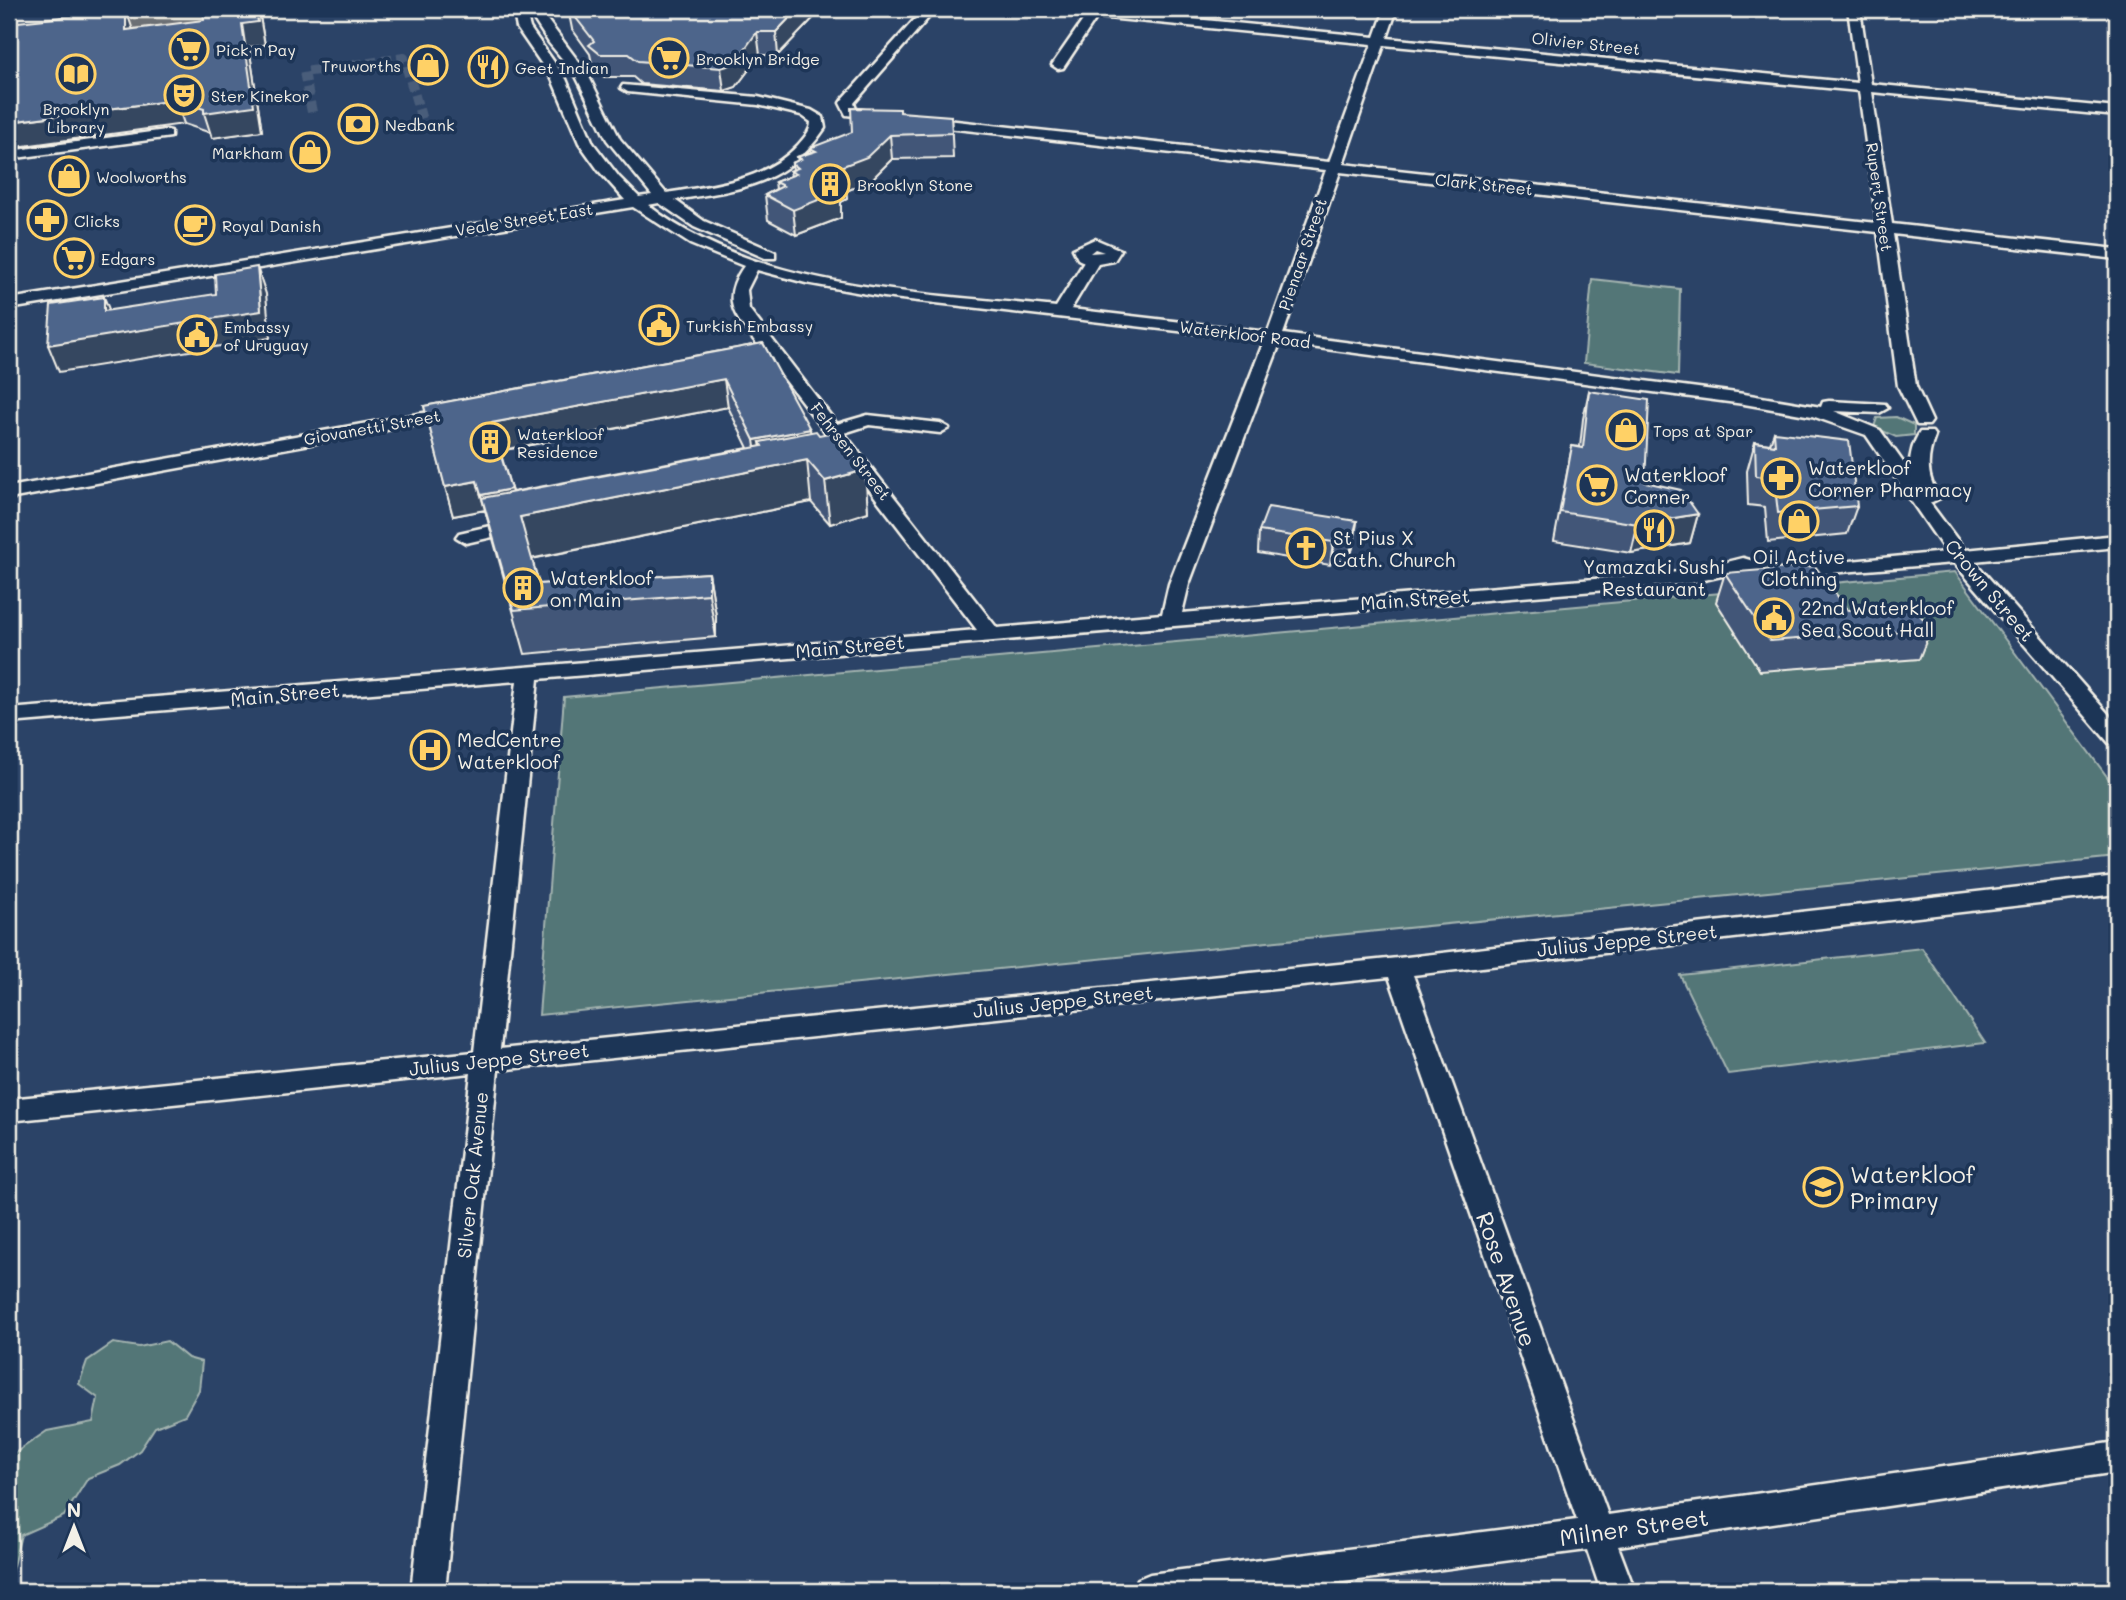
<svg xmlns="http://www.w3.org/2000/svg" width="2126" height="1600" viewBox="0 0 2126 1600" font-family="Mali,sans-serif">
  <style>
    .green { fill: #537677; stroke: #a4b4b0; stroke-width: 2 }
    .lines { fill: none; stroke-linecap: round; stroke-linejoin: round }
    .pedestrian-tunnel { stroke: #495d7a; stroke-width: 10; stroke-dasharray: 10 5; stroke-linecap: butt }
    .minor-casing { stroke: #f4f1e8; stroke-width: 5 }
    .primary-casing { stroke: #f4f1e8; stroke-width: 5 }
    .minor { fill: #1d3557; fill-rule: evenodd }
    .primary { fill: #6c6f75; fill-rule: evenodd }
    .wall { fill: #425778; stroke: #f4f1e8; stroke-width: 2; fill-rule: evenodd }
    .shaded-wall { fill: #364761; stroke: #f4f1e8; stroke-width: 2 }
    .building { fill: #4d658b; stroke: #f4f1e8; stroke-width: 2 }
    .labels { text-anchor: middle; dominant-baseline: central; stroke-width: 7; stroke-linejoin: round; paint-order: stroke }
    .far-street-label { font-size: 16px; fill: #f4f1e8; stroke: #1d3557 }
    .far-poi-label { font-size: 16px; fill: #f4f1e8; stroke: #1d3557; text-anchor: start }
    .poi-label { font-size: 19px; fill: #f4f1e8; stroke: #1d3557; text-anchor: start }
    .street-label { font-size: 19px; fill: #f4f1e8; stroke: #1d3557 }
    .near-poi-label { font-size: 23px; fill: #f4f1e8; stroke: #1d3557; text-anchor: start }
    .near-street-label { font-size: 23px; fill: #f4f1e8; stroke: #1d3557 }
  </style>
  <rect width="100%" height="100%" fill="#2b4367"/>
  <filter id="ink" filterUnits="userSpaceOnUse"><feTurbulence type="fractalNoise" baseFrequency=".0143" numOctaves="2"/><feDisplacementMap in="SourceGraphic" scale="14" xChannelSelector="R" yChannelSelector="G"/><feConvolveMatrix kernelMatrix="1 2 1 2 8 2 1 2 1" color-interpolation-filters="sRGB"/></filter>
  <g filter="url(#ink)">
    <!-- green -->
    <path class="green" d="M 1592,279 L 1680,289 L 1678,375 L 1584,363 Z
      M 1896,417 L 1914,425 L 1914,435 L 1896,437 L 1874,427 L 1877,418 Z
      M 1955,572 L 2117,790 L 2117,857 L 539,1015 L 564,697 Z
      M 1922,948 L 1985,1043 L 1728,1074 L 1680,975 Z
      M 167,1341 L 188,1358 L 202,1362 L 199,1390 L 185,1415 L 155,1427 L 140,1450 L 120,1465 L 88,1478 L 64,1516 L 21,1535 L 9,1581 L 9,1457 L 47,1431 L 93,1422 L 98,1398 L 79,1384 L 87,1361 L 113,1343 L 139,1347 Z"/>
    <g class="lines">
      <!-- pedestrian-tunnel -->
      <path class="pedestrian-tunnel" d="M 312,112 L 304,72 L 404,58 L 422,120"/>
      <!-- minor casing -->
      <g class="minor-casing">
        <path id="minor" d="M 513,9 L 525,9 L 530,28 L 566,79 L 593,143 L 619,177 L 639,197 L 652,195 L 607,140 L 575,74 L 549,43 L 527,9 L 539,9 L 587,73 L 620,139 L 666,193 C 713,185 764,182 798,145 C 804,138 811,131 811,122 L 801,115 L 758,105 L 628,92 L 621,88 L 623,85 L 758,97 L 811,110 L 823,117 L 825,128 C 786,186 738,190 675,200 L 704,221 L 775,252 L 775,258 L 765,258 L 694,227 L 659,203 L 648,205 C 755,290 925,293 1056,307 L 1084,262 L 1078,259 L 1073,249 L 1095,239 L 1121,250 L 1114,261 L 1098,264 L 1071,309 L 1268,332 L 1326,170 L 920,125 L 913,121 L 920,117 L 1329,162 L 1372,44 L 1097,17 L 1063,68 L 1058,69 L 1052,65 L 1086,16 L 1051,13 L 1045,9 L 1094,9 L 1375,37 L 1385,9 L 1397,9 L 1387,38 L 1858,83 L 1848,9 L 1860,9 L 1871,84 L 2117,108 L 2117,116 L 1872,92 L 1892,224 L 2117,249 L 2117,259 L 1893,234 L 1916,386 L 1932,421 L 1929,425 L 1917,425 L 1898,386 L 1878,232 L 1340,172 L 1283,334 L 1744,394 L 1821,407 L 1823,402 L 1829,401 L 1885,404 L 1888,408 L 1879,413 L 1834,411 L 1880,430 L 1910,472 C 1909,458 1912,444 1920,432 L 1932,432 L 1935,436 C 1926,459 1926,477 1940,498 L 1930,503 L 1965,550 L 2117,535 L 2117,547 L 1974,561 L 2117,724 L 2117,745 L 2109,743 L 1954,563 L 1779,577 L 1776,573 L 1786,567 L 1946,552 L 1866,435 L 1812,416 L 1744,404 L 1280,343 L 1189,584 L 1182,613 L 1691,571 L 1743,558 L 1767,565 L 1773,578 L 1770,582 L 1756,582 L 1751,573 L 1744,571 L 1750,579 L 1740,585 L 1733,583 L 1726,575 L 1691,583 L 538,679 L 500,1049 L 1398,958 L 2117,876 L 2117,894 L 1413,975 L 1608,1515 L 2117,1442 L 2117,1472 L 1618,1546 L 1635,1591 L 1601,1591 L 1587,1550 L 1275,1591 L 1133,1591 L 1138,1579 L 1150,1574 L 1577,1520 L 1389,977 L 498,1070 L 445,1591 L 411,1591 L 471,1073 L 9,1121 L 9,1099 L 474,1052 L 517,681 L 9,723 L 9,709 L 977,630 L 770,360 L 739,366 L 731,361 L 733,357 L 763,351 C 739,320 717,304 744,266 L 690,244 L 633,207 L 9,309 L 9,299 L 625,200 L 599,171 L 579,143 L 552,79 L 517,28 ZM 1384,45 L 1859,91 L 1877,223 L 1343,164 ZM 1095,249 L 1104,252 L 1090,253 ZM 757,270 L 806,283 L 884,297 L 1264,341 L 1169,584 L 1162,614 L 997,628 L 844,433 L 869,425 L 940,433 L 949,428 L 940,423 L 868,415 L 837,424 L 749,309 L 747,290 Z
          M 924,9 L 936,9 L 854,103 L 856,109 L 888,114 L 888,120 L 846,115 L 840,103 L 842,100 Z
          M 166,130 L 171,131 L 171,137 L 9,159 L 9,151 Z
          M 457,407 L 463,408 L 466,412 L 463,416 L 9,499 L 9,487 Z
          M 521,519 L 528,521 L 531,525 L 528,529 L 466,543 L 456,537 L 459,533 Z"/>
      </g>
      <!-- primary casing -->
      <g class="primary-casing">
        <path id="primary" d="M 196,9 L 249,9 L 239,15 L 9,45 L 9,33 Z"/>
      </g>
      <!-- minor -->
      <use href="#minor" class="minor"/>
      <!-- primary -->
      <use href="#primary" class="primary"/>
    </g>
    <!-- wall -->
    <path class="wall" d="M 568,9 L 822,9 L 778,55 L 760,55 L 736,87 L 724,91 L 641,84 L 633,77 L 604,77 L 593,68 L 590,54 L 572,29 Z
      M 260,17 L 265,45 L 249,47 L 262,131 L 212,138 L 211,133 L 184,124 L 132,29 Z
      M 951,116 L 953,158 L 892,159 L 869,182 L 846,191 L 847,199 L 841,202 L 841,218 L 796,235 L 768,220 L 765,195 L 776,189 L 775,182 L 791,176 L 790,171 L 793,170 L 792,163 L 798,161 L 797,157 L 811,152 L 810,148 Z
      M 763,343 L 810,432 L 819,435 L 865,470 L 868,512 L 830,524 L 811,502 L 532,559 L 539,584 L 709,573 L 716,616 L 716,637 L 525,654 L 485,510 L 453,516 L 424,406 ZM 728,407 L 748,448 L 512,492 L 500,451 Z
      M 1589,391 L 1645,482 L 1698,514 L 1690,543 L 1631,553 L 1554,541 L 1572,446 L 1580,447 L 1583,419 Z
      M 1774,432 L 1857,506 L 1847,534 L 1768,542 L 1765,507 L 1748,505 L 1747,471 L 1755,442 L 1770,444 Z
      M 1357,521 L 1354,543 L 1349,562 L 1332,560 L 1330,565 L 1258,553 L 1259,531 Z
      M 1725,573 L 1848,610 L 1931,629 L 1919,659 L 1760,671 L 1716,602 Z"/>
    <!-- shaded-wall -->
    <path class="shaded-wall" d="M 256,9 L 258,9 L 260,17 L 265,45 L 249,47 L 262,131 L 212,138 L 204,113 L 242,24 Z
      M 798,9 L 822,9 L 778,55 L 776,32 Z
      M 126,10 L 134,33 L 126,30 Z
      M 757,32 L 760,55 L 736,87 L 724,91 L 721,68 Z
      M 176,100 L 184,124 L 9,148 L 9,122 Z
      M 890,135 L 892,159 L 869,182 L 846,191 L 847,199 L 841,202 L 841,218 L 796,235 L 793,210 L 830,180 L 835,169 Z
      M 257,267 L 266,294 L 270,338 L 59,372 L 48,345 L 104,311 L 104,297 L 115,324 L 261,311 Z
      M 724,379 L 728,407 L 498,451 L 491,423 Z
      M 810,429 L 813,457 L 760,442 L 764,467 L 758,468 L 754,440 Z
      M 807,460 L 811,502 L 530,559 L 520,517 Z
      M 865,470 L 868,512 L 830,524 L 825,481 Z
      M 477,481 L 485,510 L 453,516 L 445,487 Z
      M 511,489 L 518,518 L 482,498 L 489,524 L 481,495 Z
      M 1698,514 L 1690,543 L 1631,553 L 1638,524 Z
      M 1357,521 L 1354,543 L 1349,562 L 1352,540 Z
      M 1335,538 L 1332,560 L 1330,565 L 1333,542 Z
      M 709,573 L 716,616 L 716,637 L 709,594 Z"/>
    <!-- building -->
    <path class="building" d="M 203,9 L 256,9 L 258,22 L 242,24 L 254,106 L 204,113 L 204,109 L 176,100 L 9,122 L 9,23 L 126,10 L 126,30 L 204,20 Z
      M 569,9 L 798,9 L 776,32 L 757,32 L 734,64 L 721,68 L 638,61 L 629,54 L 600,54 L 589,45 L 594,41 Z
      M 851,108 L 900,109 L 900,112 L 951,116 L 952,133 L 890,135 L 867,157 L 835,169 L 845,174 L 830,180 L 839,185 L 831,188 L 839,192 L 793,210 L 765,195 L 783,186 L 775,182 L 796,174 L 790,171 L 798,168 L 792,163 L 801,159 L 797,157 L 816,151 L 810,148 L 852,132 Z
      M 257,267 L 261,311 L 48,345 L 51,305 L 104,297 L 104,311 L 216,294 L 215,274 Z
      M 763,343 L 810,429 L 754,440 L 724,379 L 491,423 L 511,489 L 481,495 L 477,481 L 445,487 L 424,406 Z
      M 1589,391 L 1649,400 L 1645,482 L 1681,490 L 1698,514 L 1638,524 L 1560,512 L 1572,446 L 1583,448 Z
      M 816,431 L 819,435 L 834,432 L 865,470 L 825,481 L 807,460 L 520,517 L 539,584 L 709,573 L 709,594 L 514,610 L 482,498 L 762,446 L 760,442 Z
      M 1774,432 L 1849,441 L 1857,506 L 1778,513 L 1774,478 L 1756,476 L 1755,442 L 1775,445 Z
      M 1268,507 L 1357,521 L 1352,540 L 1335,538 L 1333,542 L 1259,531 Z
      M 1815,566 L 1848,610 L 1913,606 L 1931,629 L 1770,641 L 1725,573 Z"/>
  </g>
  <!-- icons -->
  <defs>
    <g id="supermarket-ring" transform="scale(2.0125)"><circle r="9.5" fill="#1d3557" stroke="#ffd166" stroke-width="1.5"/><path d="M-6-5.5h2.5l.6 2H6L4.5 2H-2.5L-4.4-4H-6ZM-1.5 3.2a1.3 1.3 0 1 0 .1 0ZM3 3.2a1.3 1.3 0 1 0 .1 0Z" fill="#ffd166"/></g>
    <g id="shop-ring" transform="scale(2.0125)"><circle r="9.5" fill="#1d3557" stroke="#ffd166" stroke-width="1.5"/><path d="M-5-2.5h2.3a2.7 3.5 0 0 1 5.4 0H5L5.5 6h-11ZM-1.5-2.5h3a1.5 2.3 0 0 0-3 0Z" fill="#ffd166"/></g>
    <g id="restaurant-ring" transform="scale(2.0125)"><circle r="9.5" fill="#1d3557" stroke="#ffd166" stroke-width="1.5"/><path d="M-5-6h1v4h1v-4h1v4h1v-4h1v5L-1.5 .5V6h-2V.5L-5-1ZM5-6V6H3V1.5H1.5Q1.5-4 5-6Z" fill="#ffd166"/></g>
    <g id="library-ring" transform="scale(2.0125)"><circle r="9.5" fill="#1d3557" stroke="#ffd166" stroke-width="1.5"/><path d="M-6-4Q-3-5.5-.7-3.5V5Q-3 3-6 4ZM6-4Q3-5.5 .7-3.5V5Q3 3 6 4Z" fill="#ffd166"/></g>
    <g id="theatre-ring" transform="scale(2.0125)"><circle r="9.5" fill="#1d3557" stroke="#ffd166" stroke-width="1.5"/><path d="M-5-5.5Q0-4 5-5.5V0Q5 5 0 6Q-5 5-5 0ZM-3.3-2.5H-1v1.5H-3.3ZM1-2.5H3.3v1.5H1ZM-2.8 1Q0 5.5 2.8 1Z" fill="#ffd166"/></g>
    <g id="bank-ring" transform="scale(2.0125)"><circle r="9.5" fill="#1d3557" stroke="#ffd166" stroke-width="1.5"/><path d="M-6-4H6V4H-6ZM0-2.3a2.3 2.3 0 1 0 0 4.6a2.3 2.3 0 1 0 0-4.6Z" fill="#ffd166"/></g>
    <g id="building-ring" transform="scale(2.0125)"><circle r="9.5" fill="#1d3557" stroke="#ffd166" stroke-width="1.5"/><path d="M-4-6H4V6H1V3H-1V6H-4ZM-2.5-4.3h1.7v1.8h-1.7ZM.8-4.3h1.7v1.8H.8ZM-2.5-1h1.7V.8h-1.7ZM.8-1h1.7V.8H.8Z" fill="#ffd166"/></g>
    <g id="pharmacy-ring" transform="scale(2.0125)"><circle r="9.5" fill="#1d3557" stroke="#ffd166" stroke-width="1.5"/><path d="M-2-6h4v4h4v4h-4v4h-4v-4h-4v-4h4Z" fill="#ffd166"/></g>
    <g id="cafe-ring" transform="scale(2.0125)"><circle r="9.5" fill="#1d3557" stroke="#ffd166" stroke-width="1.5"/><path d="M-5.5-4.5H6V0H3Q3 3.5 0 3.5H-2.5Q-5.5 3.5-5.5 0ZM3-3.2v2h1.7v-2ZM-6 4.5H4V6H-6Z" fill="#ffd166"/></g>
    <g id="civic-ring" transform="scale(2.0125)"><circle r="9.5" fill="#1d3557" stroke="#ffd166" stroke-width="1.5"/><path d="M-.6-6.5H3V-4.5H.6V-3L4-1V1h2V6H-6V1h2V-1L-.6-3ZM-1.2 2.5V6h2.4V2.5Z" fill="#ffd166"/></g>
    <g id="church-ring" transform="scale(2.0125)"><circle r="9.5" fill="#1d3557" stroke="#ffd166" stroke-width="1.5"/><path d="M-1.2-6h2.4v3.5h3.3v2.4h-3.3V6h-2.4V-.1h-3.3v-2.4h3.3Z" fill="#ffd166"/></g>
    <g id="hospital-ring" transform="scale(2.0125)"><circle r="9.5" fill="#1d3557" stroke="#ffd166" stroke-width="1.5"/><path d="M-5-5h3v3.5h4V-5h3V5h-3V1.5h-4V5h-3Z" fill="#ffd166"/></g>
    <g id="school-ring" transform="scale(2.0125)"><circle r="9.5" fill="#1d3557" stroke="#ffd166" stroke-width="1.5"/><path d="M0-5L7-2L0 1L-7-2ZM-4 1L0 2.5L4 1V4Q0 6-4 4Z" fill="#ffd166"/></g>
  </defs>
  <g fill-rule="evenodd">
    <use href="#supermarket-ring" x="189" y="49"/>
    <use href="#supermarket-ring" x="669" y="58"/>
    <use href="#shop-ring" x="428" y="65"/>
    <use href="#restaurant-ring" x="488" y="67"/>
    <use href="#library-ring" x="76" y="74"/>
    <use href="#theatre-ring" x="184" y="95"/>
    <use href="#bank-ring" x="358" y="124"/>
    <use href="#shop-ring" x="310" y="152"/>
    <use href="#shop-ring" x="69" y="176"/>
    <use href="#building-ring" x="830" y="184"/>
    <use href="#pharmacy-ring" x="47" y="220"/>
    <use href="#cafe-ring" x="195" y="225"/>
    <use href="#supermarket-ring" x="74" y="258"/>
    <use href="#civic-ring" x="659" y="325"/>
    <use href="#civic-ring" x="197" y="335"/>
    <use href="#shop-ring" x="1626" y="430"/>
    <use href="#building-ring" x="490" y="442"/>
    <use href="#pharmacy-ring" x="1781" y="478"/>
    <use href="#supermarket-ring" x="1597" y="485"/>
    <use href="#shop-ring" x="1799" y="521"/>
    <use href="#restaurant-ring" x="1654" y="530"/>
    <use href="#church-ring" x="1306" y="548"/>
    <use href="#building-ring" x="523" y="588"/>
    <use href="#civic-ring" x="1774" y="618"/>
    <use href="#hospital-ring" x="430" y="750"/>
    <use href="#school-ring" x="1823" y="1187"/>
  </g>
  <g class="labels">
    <!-- far-street labels -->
    <g class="far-street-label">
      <text transform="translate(1586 43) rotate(6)">Olivier Street</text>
      <text transform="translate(1484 184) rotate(6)">Clark Street</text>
      <text transform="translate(1880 197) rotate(82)">Rupert Street</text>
      <text transform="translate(524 219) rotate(-9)">Veale Street East</text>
      <text transform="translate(1302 254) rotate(-71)">Pienaar Street</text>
      <text transform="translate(1245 334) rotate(7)">Waterkloof Road</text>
      <text transform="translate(372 427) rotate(-10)">Giovanetti Street</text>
      <text transform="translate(851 451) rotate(52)">Fehrsen Street</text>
    </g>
    <!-- far-poi labels -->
    <g class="far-poi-label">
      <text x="216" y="49">Pick n Pay</text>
      <text x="696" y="58">Brooklyn Bridge</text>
      <text x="401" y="65" text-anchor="end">Truworths</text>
      <text x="515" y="67">Geet Indian</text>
      <text x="211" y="95">Ster Kinekor</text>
      <text x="76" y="108" text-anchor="middle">Brooklyn<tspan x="76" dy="18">Library</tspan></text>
      <text x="385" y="124">Nedbank</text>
      <text x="283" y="152" text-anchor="end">Markham</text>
      <text x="96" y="176">Woolworths</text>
      <text x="857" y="184">Brooklyn Stone</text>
      <text x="74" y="220">Clicks</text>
      <text x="222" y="225">Royal Danish</text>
      <text x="101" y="258">Edgars</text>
      <text x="686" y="325">Turkish Embassy</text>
      <text x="224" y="326">Embassy<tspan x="224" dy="18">of Uruguay</tspan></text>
      <text x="1653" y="430">Tops at Spar</text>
      <text x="517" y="433">Waterkloof<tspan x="517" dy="18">Residence</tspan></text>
    </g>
    <!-- poi labels -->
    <g class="poi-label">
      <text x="1808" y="467">Waterkloof<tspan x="1808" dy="22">Corner Pharmacy</tspan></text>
      <text x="1624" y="474">Waterkloof<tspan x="1624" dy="22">Corner</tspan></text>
      <text x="1333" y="537">St Pius X<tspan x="1333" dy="22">Cath. Church</tspan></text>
      <text x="1799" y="556" text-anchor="middle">Oi! Active<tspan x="1799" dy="22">Clothing</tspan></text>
      <text x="1654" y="566" text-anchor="middle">Yamazaki Sushi<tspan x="1654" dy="22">Restaurant</tspan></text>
      <text x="550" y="577">Waterkloof<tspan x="550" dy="22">on Main</tspan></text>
      <text x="1801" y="607">22nd Waterkloof<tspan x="1801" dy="22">Sea Scout Hall</tspan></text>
      <text x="457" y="739">MedCentre<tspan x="457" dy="22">Waterkloof</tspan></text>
    </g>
    <!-- street labels -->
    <g class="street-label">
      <text transform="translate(1990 590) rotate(50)">Crown Street</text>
      <text transform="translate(1415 599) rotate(-4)">Main Street</text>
      <text transform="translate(850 646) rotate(-5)">Main Street</text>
      <text transform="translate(285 694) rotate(-5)">Main Street</text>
      <text transform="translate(1627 940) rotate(-6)">Julius Jeppe Street</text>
      <text transform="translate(1063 1001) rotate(-6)">Julius Jeppe Street</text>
      <text transform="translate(499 1059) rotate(-6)">Julius Jeppe Street</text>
      <text transform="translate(472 1175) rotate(-84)">Silver Oak Avenue</text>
    </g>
    <!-- near-poi labels -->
    <g class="near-poi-label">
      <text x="1850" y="1174">Waterkloof<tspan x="1850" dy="26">Primary</tspan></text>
    </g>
    <!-- near-street labels -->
    <g class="near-street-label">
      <text transform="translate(1507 1279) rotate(71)">Rose Avenue</text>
      <text transform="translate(1634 1527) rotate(-8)">Milner Street</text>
    </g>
  </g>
  <!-- margin -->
  <rect width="2126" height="1600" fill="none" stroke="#1d3557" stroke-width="35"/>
  <rect x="18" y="18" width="2091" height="1565" fill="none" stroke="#f4f1e8" stroke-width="2.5" filter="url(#ink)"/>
  <!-- north arrow -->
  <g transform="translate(74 1527)" stroke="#1d3557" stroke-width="5" paint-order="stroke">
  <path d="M0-5L12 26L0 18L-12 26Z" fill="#f4f1e8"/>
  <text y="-10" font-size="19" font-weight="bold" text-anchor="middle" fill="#f4f1e8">N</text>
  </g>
</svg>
